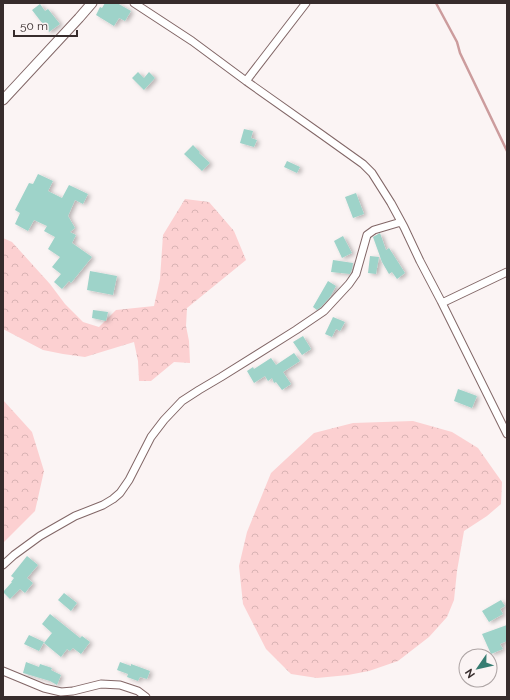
<svg xmlns="http://www.w3.org/2000/svg" width="510" height="700" viewBox="0 0 510 700" font-family="Raleway,sans-serif">
  <style>
    .forest { fill: url(#forest-crowns) }
    .lines { fill: none; stroke-linecap: round; stroke-linejoin: round }
    .stream { stroke: #cc9c9d; stroke-width: 2.5 }
    .building { fill: #9ed3c9; filter: url(#shadow) }
    .minor-casing { stroke: #826767; stroke-width: 9 }
    .tertiary-casing { stroke: #826767; stroke-width: 11 }
    .minor { stroke: #fff; stroke-width: 7 }
    .tertiary { stroke: #fff; stroke-width: 9 }
  </style>
  <defs>
    <pattern id="forest-crowns" width="20" height="18" patternUnits="userSpaceOnUse"><rect width="20" height="18" fill="#fcd0d1"/><path d="M2 6a3 3 0 1 1 6 0M12 15a3 3 0 1 1 6 0" fill="none" stroke="#d9b3b4"/></pattern>
    <filter id="shadow"><feDropShadow dx="3" dy="1.5" stdDeviation="2" flood-color="#0004"/></filter>
  </defs>
  <rect width="100%" height="100%" fill="#fbf4f4"/>
  <!-- forest -->
  <path class="forest" d="M 185,199 L 209,202 L 234,231 L 246,260 L 187,308 L 186,326 L 189,341 L 190,363 L 174,362 L 151,381 L 139,381 L 138,361 L 134,342 L 85,357 L 63,354 L 43,350 L 3,329 L 3,238 L 12,242 L 50,284 L 65,304 L 83,322 L 99,327 L 116,310 L 154,306 L 160,279 L 163,235 Z
    M 3,400 L 32,432 L 44,471 L 35,511 L 3,543 Z
    M 413,421 L 452,432 L 478,448 L 502,482 L 501,504 L 487,516 L 464,531 L 457,571 L 454,600 L 447,617 L 429,637 L 398,661 L 369,671 L 348,675 L 317,678 L 291,674 L 266,649 L 243,604 L 239,566 L 247,532 L 271,473 L 314,433 L 353,423 Z"/>
  <g class="lines">
    <!-- stream -->
    <path class="stream" d="M 436,3 L 457,42 L 460,53 L 507,151"/>
  </g>
  <!-- building -->
  <path class="building" d="M 105,3 L 117,3 L 131,11 L 125,21 L 119,18 L 114,26 L 96,15 L 100,7 L 102,8 Z
    M 40,4 L 45,11 L 48,9 L 60,24 L 49,32 L 32,10 Z
    M 138,72 L 144,78 L 149,72 L 155,78 L 144,90 L 132,78 Z
    M 244,129 L 253,131 L 251,138 L 257,140 L 254,147 L 240,143 Z
    M 193,145 L 200,152 L 199,153 L 210,163 L 202,171 L 184,154 Z
    M 287,161 L 300,167 L 297,173 L 284,167 Z
    M 38,174 L 53,181 L 48,191 L 62,198 L 69,185 L 88,194 L 83,204 L 75,200 L 68,216 L 75,228 L 70,232 L 76,235 L 72,243 L 92,257 L 71,283 L 69,281 L 62,289 L 54,282 L 61,274 L 52,267 L 60,257 L 48,249 L 55,237 L 44,231 L 47,226 L 34,220 L 28,231 L 15,224 L 20,213 L 15,210 L 29,183 L 33,184 Z
    M 356,193 L 364,214 L 353,218 L 345,197 Z
    M 380,233 L 386,250 L 389,248 L 405,273 L 397,279 L 392,272 L 389,274 L 382,262 L 373,237 Z
    M 343,236 L 352,253 L 342,258 L 334,241 Z
    M 370,256 L 379,257 L 376,274 L 368,273 Z
    M 333,260 L 353,263 L 352,269 L 350,274 L 331,272 Z
    M 90,271 L 117,276 L 113,295 L 87,290 Z
    M 328,281 L 336,286 L 330,297 L 321,307 L 317,310 L 313,307 Z
    M 93,310 L 108,312 L 106,321 L 92,318 Z
    M 333,317 L 345,322 L 340,331 L 336,329 L 332,337 L 325,334 Z
    M 303,336 L 311,349 L 302,355 L 293,342 Z
    M 294,353 L 300,361 L 283,372 L 291,384 L 282,390 L 276,382 L 274,383 L 272,378 L 268,381 L 265,376 L 254,383 L 247,371 L 253,367 L 254,369 L 271,358 L 276,365 Z
    M 458,389 L 477,396 L 472,408 L 454,401 Z
    M 27,556 L 38,565 L 27,578 L 33,583 L 25,593 L 20,589 L 10,599 L 3,592 L 12,582 L 11,582 L 14,578 L 11,576 Z
    M 64,593 L 77,603 L 71,611 L 58,600 Z
    M 501,600 L 505,606 L 500,609 L 503,614 L 489,622 L 482,611 Z
    M 50,614 L 80,638 L 82,636 L 90,642 L 81,654 L 73,648 L 70,651 L 67,649 L 61,657 L 44,643 L 52,633 L 42,624 Z
    M 507,625 L 507,641 L 500,644 L 503,649 L 491,654 L 482,634 Z
    M 29,635 L 44,642 L 39,651 L 24,644 Z
    M 26,662 L 39,667 L 40,664 L 52,668 L 51,670 L 61,675 L 57,685 L 50,681 L 23,673 Z
    M 120,662 L 131,666 L 131,664 L 150,671 L 147,679 L 140,677 L 138,681 L 127,677 L 128,674 L 117,670 Z"/>
  <g class="lines">
    <!-- minor casing -->
    <g class="minor-casing">
      <path id="minor" d="M 134,3 L 192,41 L 246,81 L 321,134 L 363,164 L 372,173 L 391,203 L 404,227 L 420,261 L 441,301 L 507,434
        M 246,81 L 306,3
        M 442,303 L 507,272
        M 3,565 L 14,555 L 40,536 L 75,516 L 103,505 L 113,499 L 120,493 L 129,480 L 151,437 L 164,420 L 182,401 L 199,390 L 221,377 L 296,330 L 324,311 L 349,284 L 356,274 L 367,235 L 374,230 L 401,222
        M 3,671 L 44,688 L 61,692 L 73,691 L 101,684 L 120,685 L 138,691 L 146,697"/>
    </g>
    <!-- tertiary casing -->
    <g class="tertiary-casing">
      <path id="tertiary" d="M 3,100 L 79,18 L 92,3"/>
    </g>
    <!-- minor -->
    <use href="#minor" class="minor"/>
    <!-- tertiary -->
    <use href="#tertiary" class="tertiary"/>
  </g>
  <!-- border -->
  <rect width="510" height="700" fill="none" stroke="#372c2c" stroke-width="8"/>
  <!-- north arrow -->
  <g transform="translate(478 668) rotate(236)"><circle r="19" fill="#fbf4f4" stroke="#ada4a4"/>
  <path d="M0-3L7 15L0 10L-7 15Z" fill="#377d72"/>
  <text y="-6" font-size="11" font-weight="bold" text-anchor="middle" fill="#372c2c">N</text>
  </g>
  <!-- scale -->
  <path d="M14 30v6h63v-6" fill="none" stroke="#372c2c" stroke-width="2"/>
  <text x="20" y="30" font-size="12" fill="#372c2c" stroke="#fbf4f4" stroke-width="3" paint-order="stroke">50 m</text>
</svg>
